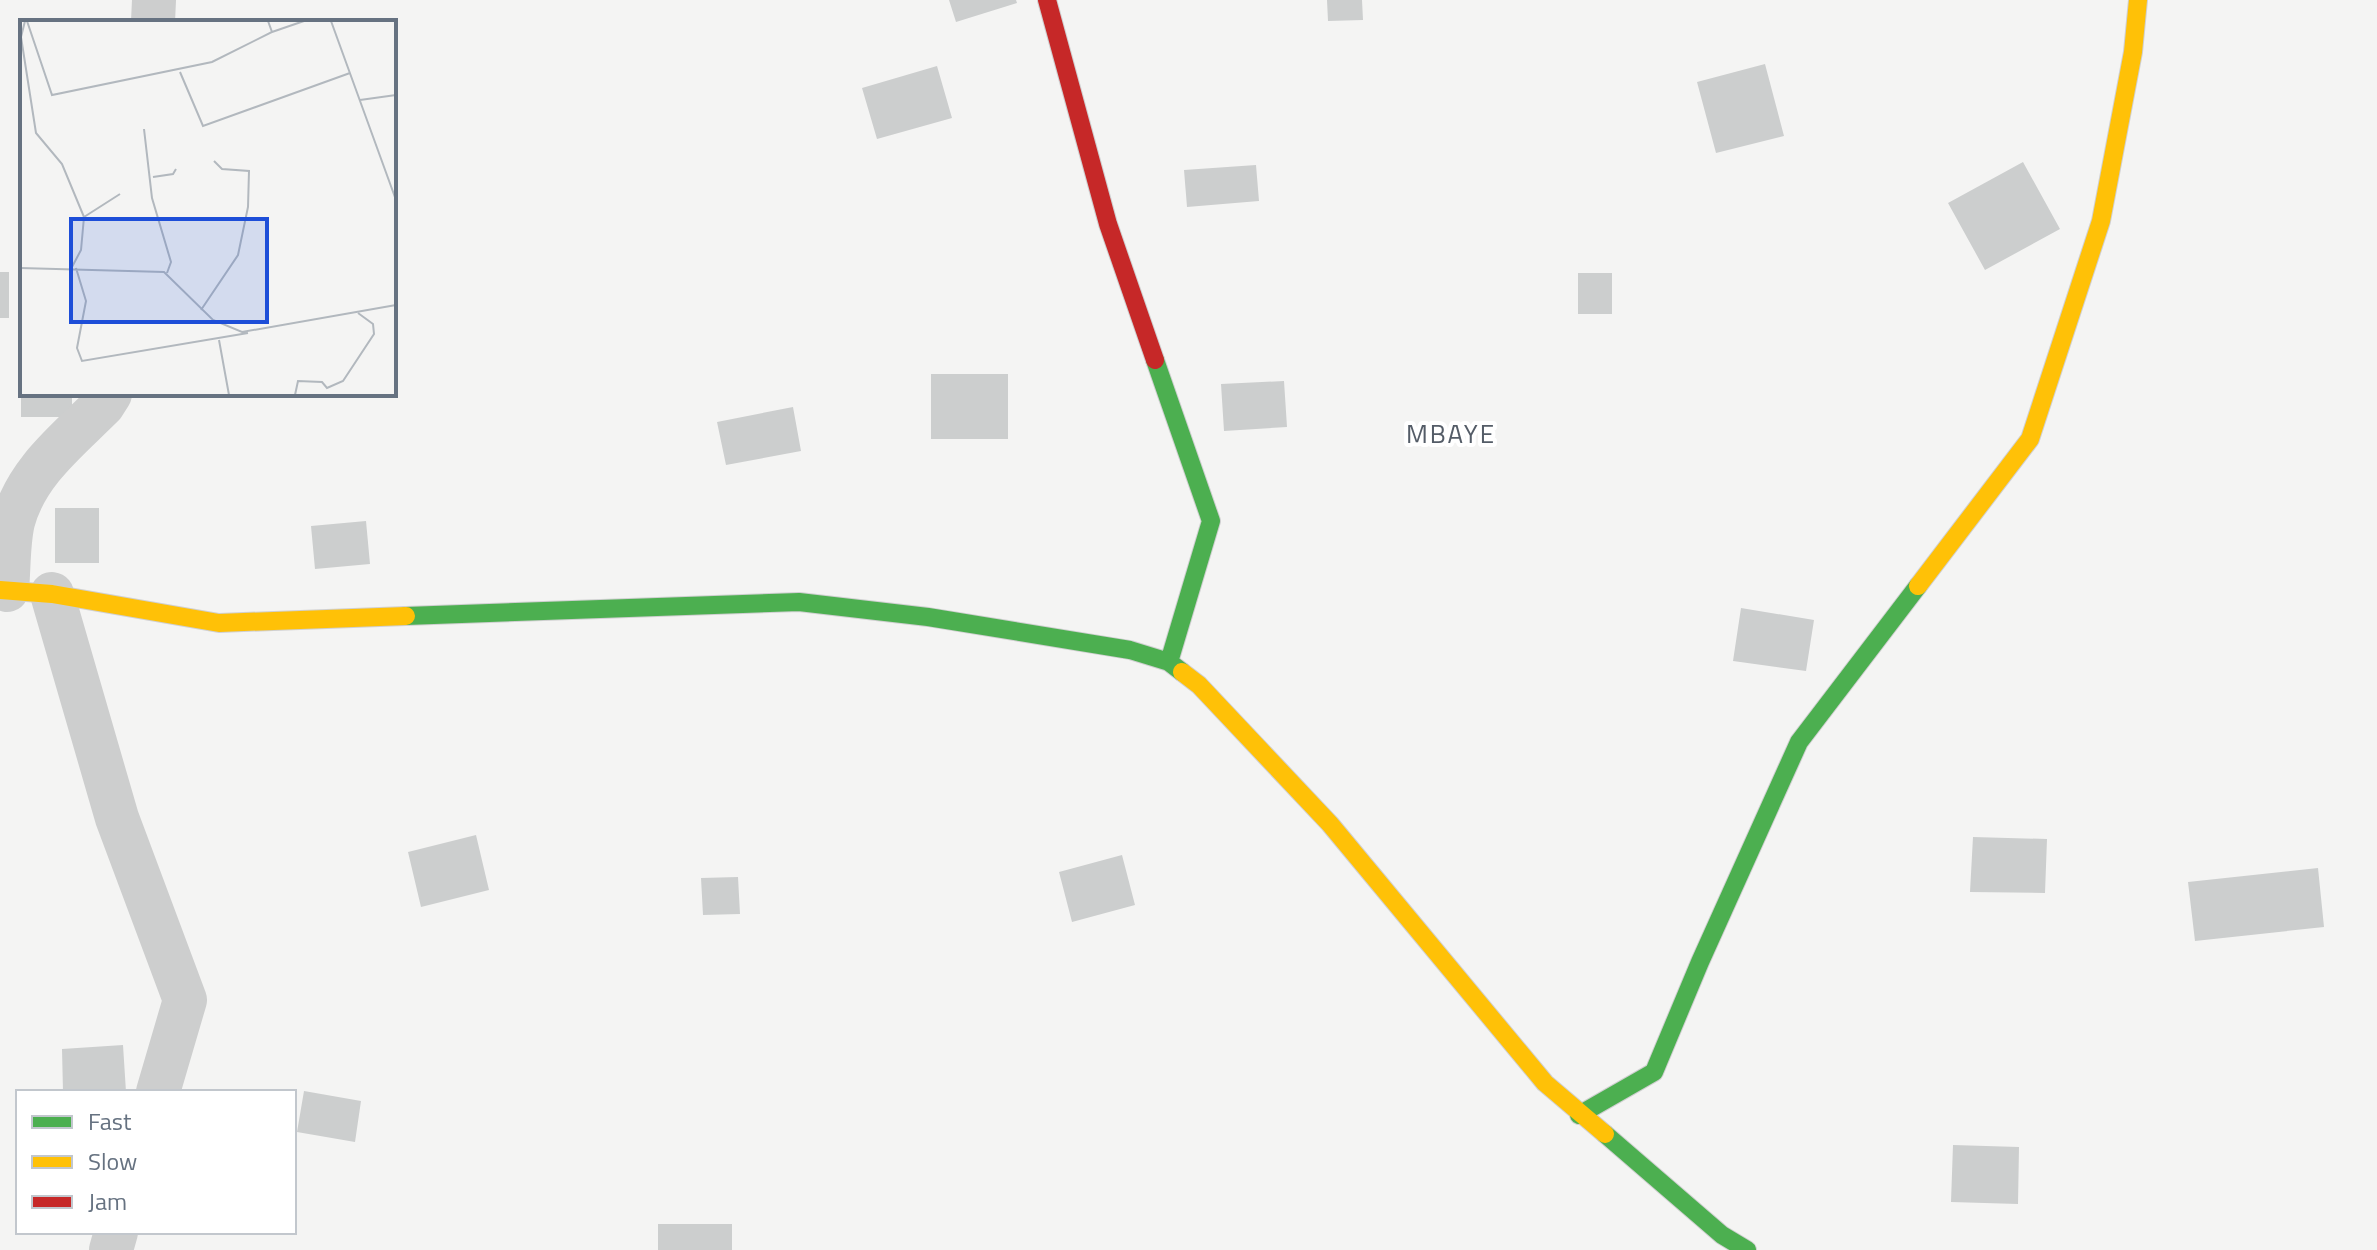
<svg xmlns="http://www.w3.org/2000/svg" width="2377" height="1250" viewBox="0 0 2377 1250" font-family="'Titillium Web',sans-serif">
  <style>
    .building { fill: #cccece }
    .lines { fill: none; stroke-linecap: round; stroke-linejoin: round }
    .fast-casing { stroke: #d0d0d1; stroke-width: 20 }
    .slow-casing { stroke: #d0d0d1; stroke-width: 20 }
    .jam-casing { stroke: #d0d0d1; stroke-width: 20 }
    .street { stroke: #cdcece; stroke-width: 44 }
    .fast { stroke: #4caf50; stroke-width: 18 }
    .slow { stroke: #ffc107; stroke-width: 18 }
    .jam { stroke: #c62828; stroke-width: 18 }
    .labels { text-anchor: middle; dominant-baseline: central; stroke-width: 8; stroke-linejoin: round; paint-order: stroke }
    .quarter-label { font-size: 26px; letter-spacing: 2px; fill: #545c67; stroke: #fff }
    .inset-road { fill: none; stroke: #b2b8be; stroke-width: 2 }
    .view { fill: #1d4ed8; fill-opacity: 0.15; stroke: #1d4ed8; stroke-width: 4 }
    .inset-edge { fill: none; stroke: #667281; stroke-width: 4 }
  </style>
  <rect width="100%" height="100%" fill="#f4f4f3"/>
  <!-- building -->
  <path class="building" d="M 949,0 L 1016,0 L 1017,3 L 956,22 Z
    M 1327,0 L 1362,0 L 1363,20 L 1328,21 Z
    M 1765,64 L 1784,136 L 1716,153 L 1697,82 Z
    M 937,66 L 952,118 L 877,139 L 862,88 Z
    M 2023,162 L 2060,229 L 1985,270 L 1948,203 Z
    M 1256,165 L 1259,201 L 1187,207 L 1184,170 Z
    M 0,272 L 9,272 L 9,318 L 0,318 Z
    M 1578,273 L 1612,273 L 1612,314 L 1578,314 Z
    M 931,374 L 1008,374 L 1008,439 L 931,439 Z
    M 1284,381 L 1287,427 L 1224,431 L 1221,384 Z
    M 21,394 L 72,394 L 72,417 L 21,417 Z
    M 793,407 L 801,451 L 726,465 L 717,422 Z
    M 55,508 L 99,508 L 99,563 L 55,563 Z
    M 366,521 L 370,564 L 315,569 L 311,526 Z
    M 1741,608 L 1814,620 L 1806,671 L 1733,661 Z
    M 476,835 L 489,890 L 421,907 L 408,852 Z
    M 1973,837 L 2047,839 L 2045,893 L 1970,892 Z
    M 1122,855 L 1135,905 L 1072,922 L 1059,872 Z
    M 2318,868 L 2324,927 L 2195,941 L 2188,882 Z
    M 738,877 L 740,914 L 703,915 L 701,878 Z
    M 123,1045 L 126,1092 L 63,1092 L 62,1049 Z
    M 304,1091 L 361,1101 L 355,1142 L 297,1132 Z
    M 1953,1145 L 2019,1147 L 2018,1204 L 1951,1202 Z
    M 658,1224 L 732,1224 L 732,1250 L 658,1250 Z"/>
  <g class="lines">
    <!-- fast casing -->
    <g class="fast-casing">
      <path id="fast" d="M 1155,360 L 1211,521 L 1169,662
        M 406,616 L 799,602 L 928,617 L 1130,650 L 1169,662 L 1182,672
        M 1579,1115 L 1654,1072 L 1700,962 L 1799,742 L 1918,586
        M 1605,1134 L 1722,1235 L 1747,1250"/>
    </g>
    <!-- slow casing -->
    <g class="slow-casing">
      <path id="slow" d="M 1918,586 L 2030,439 L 2101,221 L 2133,52 L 2138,0
        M 0,590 L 52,594 L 219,623 L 406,616
        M 1182,672 L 1199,685 L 1330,824 L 1545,1083 L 1605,1134"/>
    </g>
    <!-- jam casing -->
    <g class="jam-casing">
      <path id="jam" d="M 1047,0 L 1108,224 L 1155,360"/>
    </g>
    <!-- street -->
    <path class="street" d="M 153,22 L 154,0
      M 7,590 C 9,568 8,543 13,522 C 26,472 68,440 103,405 L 110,394
      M 52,594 L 117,818 L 185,1000 L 158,1092
      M 111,1250 L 116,1232"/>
    <!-- fast -->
    <use href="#fast" class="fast"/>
    <!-- slow -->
    <use href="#slow" class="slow"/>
    <!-- jam -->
    <use href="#jam" class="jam"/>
  </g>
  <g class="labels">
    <!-- quarter labels -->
    <g class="quarter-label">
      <text x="1451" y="433">MBAYE</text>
    </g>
  </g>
  <!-- overview -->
  <g transform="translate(20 20)">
    <rect width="376" height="376" fill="#f4f4f3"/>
    <path class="inset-road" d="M 5,1 L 1,17 L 16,113 L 42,144 L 64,197 L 61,230 L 52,247M 7,1 L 32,75 L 192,42 L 252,12 L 248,1M 311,1 L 376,180M 252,12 L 284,1M 160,52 L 183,106 L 330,53M 340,80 L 376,75M 124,109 L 132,178 L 151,242 L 147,253M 133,157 L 153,154 L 156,149M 64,197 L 100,174M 0,248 L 144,252 L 193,300 L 222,312 L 376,285M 56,248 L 66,281 L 57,328 L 62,341 L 228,313M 181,290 L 218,235 L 228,187 L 229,151 L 202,149 L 194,141M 199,320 L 209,375M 275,375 L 278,361 L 302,362 L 307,368 L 323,361 L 354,314 L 353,304 L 338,293"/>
    <path class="view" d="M 51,199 L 247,199 L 247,302 L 51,302 Z"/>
    <rect width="376" height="376" class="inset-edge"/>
  </g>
  <!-- legend -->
  <rect x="16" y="1090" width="280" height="144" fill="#ffffff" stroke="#c2c7cd" stroke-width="2"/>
  <rect x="32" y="1116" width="40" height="12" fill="#4caf50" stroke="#c2c7cd" stroke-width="2"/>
  <text x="88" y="1130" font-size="24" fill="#667281">Fast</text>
  <rect x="32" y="1156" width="40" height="12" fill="#ffc107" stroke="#c2c7cd" stroke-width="2"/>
  <text x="88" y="1170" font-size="24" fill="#667281">Slow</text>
  <rect x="32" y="1196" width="40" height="12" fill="#c62828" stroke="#c2c7cd" stroke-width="2"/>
  <text x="88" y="1210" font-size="24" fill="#667281">Jam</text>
</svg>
